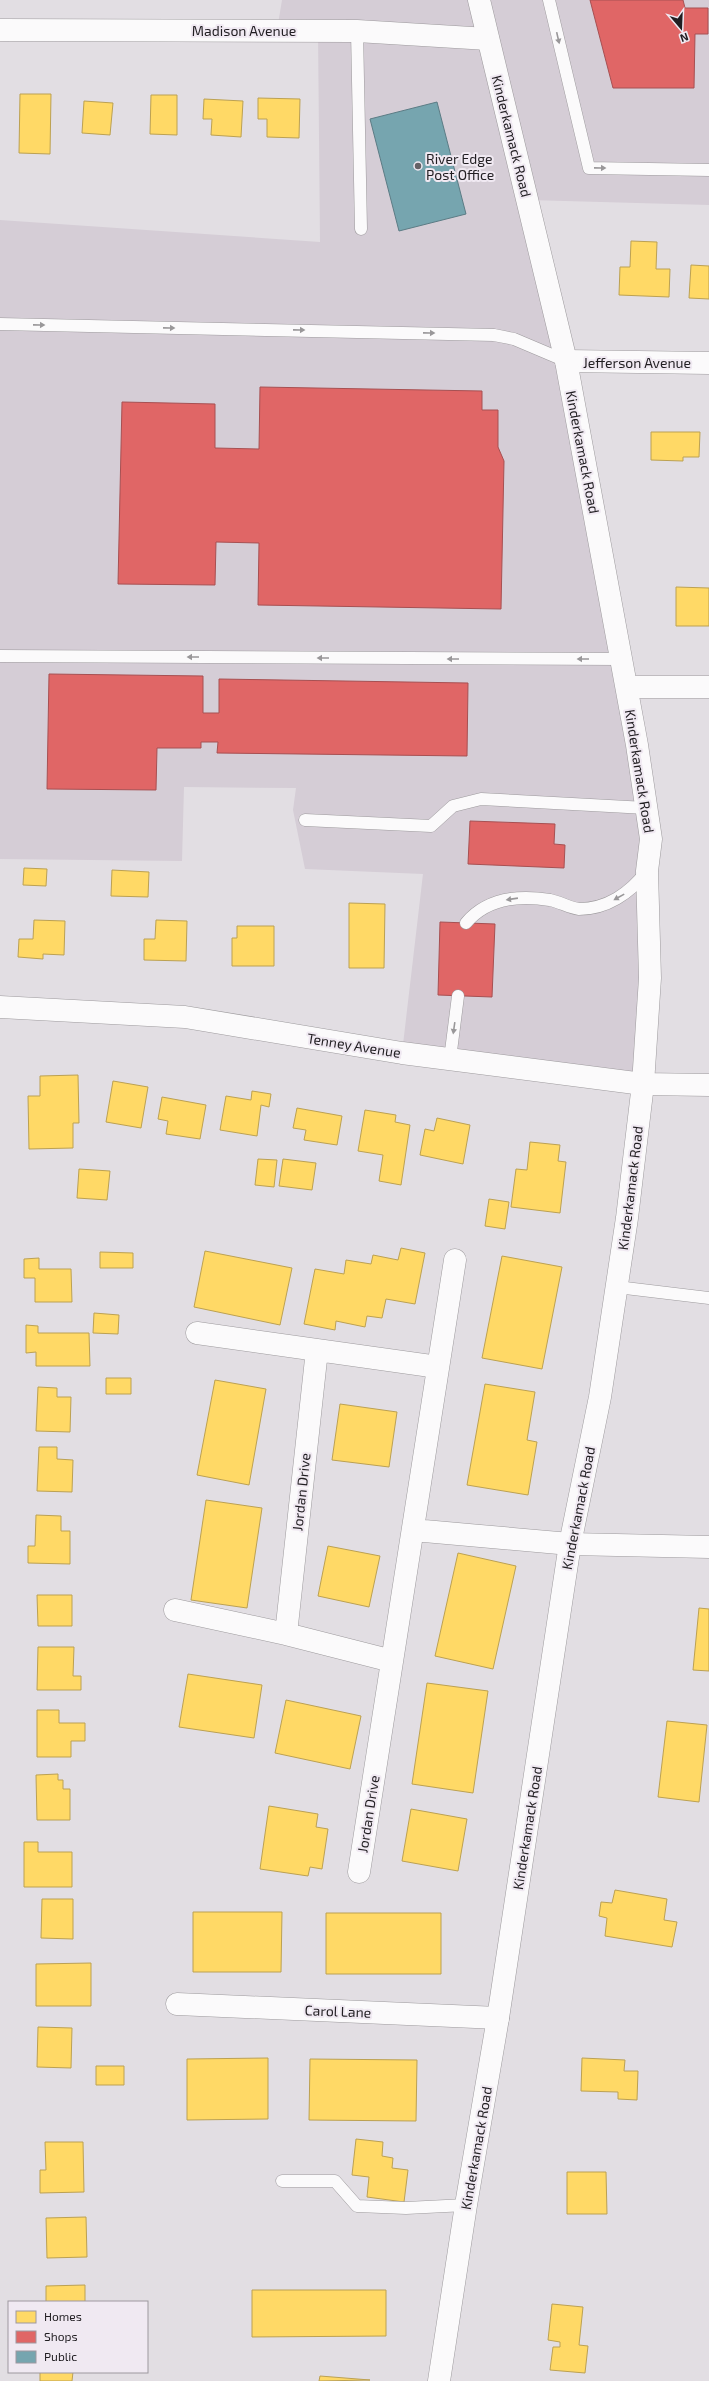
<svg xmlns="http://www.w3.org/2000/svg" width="709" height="2381" viewBox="0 0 709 2381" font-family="'Exo 2',sans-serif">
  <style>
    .built { fill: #d5cdd6 }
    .homes { fill: #ffd966; stroke: #bca152 }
    .shops { fill: #e06666; stroke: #a75052 }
    .public { fill: #76a5af; stroke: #5c7c85 }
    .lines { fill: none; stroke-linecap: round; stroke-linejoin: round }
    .service-casing { stroke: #9d9a9d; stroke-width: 13 }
    .minor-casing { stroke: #9d9a9d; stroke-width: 23 }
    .primary-casing { stroke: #9d9a9d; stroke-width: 23 }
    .service { stroke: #fbfafb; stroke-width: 12 }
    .minor { stroke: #fbfafb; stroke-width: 22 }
    .primary { stroke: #fbfafb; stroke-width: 22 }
    .oneway { fill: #999799 }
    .poi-dot { fill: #656166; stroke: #f0e9f2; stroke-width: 1.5 }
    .labels { text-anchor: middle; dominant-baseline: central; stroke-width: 4; stroke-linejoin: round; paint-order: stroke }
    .street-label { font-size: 14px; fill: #211e22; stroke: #f0e9f2 }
    .poi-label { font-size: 14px; fill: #211e22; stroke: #f0e9f2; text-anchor: start }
  </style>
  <rect width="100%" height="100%" fill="#e2dee3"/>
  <!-- built -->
  <path class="built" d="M 282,0 L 709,0 L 709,205 L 529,200 L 646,808 L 643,1084 L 402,1053 L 423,874 L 305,869 L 293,810 L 296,788 L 184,787 L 182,861 L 0,859 L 0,220 L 320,242 L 318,31 L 277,30 Z"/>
  <!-- homes -->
  <path class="homes" d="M 20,94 L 51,94 L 50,154 L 19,153 Z
    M 151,95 L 177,95 L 177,135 L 150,134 Z
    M 258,98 L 300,99 L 299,138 L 267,137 L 267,119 L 258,119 Z
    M 204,99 L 243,101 L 241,137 L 211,135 L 212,119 L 203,119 Z
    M 84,101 L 113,103 L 110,135 L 82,133 Z
    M 631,241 L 657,242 L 656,269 L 670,269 L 669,297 L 619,295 L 620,267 L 630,267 Z
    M 691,265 L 709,266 L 709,299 L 689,298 Z
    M 651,432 L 700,432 L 699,457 L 683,457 L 683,461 L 651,460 Z
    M 676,587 L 709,588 L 709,626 L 676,626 Z
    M 24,868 L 47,869 L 46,886 L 23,885 Z
    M 112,870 L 149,872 L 148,897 L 111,896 Z
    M 349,903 L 385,904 L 384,968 L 349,968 Z
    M 34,920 L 65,921 L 64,955 L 43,954 L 43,959 L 18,957 L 19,939 L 33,939 Z
    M 156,920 L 187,921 L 186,961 L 144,960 L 144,939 L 155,939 Z
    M 237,926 L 274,926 L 274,966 L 232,966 L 232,938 L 237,938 Z
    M 78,1075 L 79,1123 L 73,1123 L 73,1148 L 29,1149 L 28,1096 L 40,1096 L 40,1076 Z
    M 113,1081 L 148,1087 L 141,1128 L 106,1122 Z
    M 252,1091 L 271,1094 L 269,1107 L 261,1105 L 257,1136 L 220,1130 L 226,1096 L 251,1100 Z
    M 162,1097 L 206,1105 L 200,1139 L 166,1134 L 168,1121 L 158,1119 Z
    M 297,1108 L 342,1116 L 337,1145 L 304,1140 L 306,1130 L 293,1128 Z
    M 365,1110 L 396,1115 L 395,1122 L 410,1125 L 401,1185 L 379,1181 L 383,1155 L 358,1151 Z
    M 437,1118 L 470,1125 L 463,1164 L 420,1155 L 425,1129 L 434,1131 Z
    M 530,1142 L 560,1145 L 558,1161 L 566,1162 L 560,1213 L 511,1207 L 516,1169 L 527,1170 Z
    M 258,1159 L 277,1160 L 274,1187 L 255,1185 Z
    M 283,1159 L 316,1163 L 312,1190 L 279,1186 Z
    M 79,1169 L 110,1171 L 107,1200 L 77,1198 Z
    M 489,1199 L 509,1202 L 505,1229 L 485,1226 Z
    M 401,1248 L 425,1253 L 415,1304 L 386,1299 L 382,1318 L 367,1316 L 365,1327 L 336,1321 L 335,1330 L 304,1324 L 315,1269 L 344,1274 L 346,1260 L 371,1264 L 373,1255 L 398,1260 Z
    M 205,1251 L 292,1268 L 280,1325 L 194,1307 Z
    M 100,1252 L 133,1253 L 133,1268 L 100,1268 Z
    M 502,1256 L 562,1267 L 542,1369 L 482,1358 Z
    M 39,1258 L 39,1269 L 71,1269 L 72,1302 L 35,1302 L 35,1278 L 24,1278 L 24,1259 Z
    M 94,1313 L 119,1315 L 118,1334 L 93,1333 Z
    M 26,1325 L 38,1326 L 38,1333 L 89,1333 L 90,1366 L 36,1366 L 36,1352 L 26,1353 Z
    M 106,1378 L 131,1378 L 131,1394 L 106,1394 Z
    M 215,1380 L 266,1389 L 249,1485 L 197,1475 Z
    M 485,1384 L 535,1392 L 527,1440 L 537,1442 L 528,1495 L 467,1485 Z
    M 38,1387 L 57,1388 L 57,1397 L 71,1397 L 70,1432 L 36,1431 Z
    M 340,1404 L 397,1412 L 389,1467 L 332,1460 Z
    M 39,1447 L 57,1447 L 57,1459 L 73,1460 L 72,1492 L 37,1491 Z
    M 206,1500 L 262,1508 L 247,1608 L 191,1600 Z
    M 36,1515 L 61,1516 L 61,1531 L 70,1531 L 70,1564 L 28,1563 L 28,1546 L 35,1546 Z
    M 328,1546 L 380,1556 L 369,1607 L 318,1596 Z
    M 458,1553 L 516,1566 L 493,1669 L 435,1656 Z
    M 37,1595 L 72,1595 L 72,1626 L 38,1626 Z
    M 699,1608 L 709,1609 L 709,1671 L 693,1670 Z
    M 38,1647 L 74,1647 L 73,1676 L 81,1676 L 81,1690 L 37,1690 Z
    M 188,1674 L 262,1685 L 254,1738 L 179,1727 Z
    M 427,1683 L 488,1691 L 473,1793 L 412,1784 Z
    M 286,1700 L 361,1716 L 350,1769 L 275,1753 Z
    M 37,1710 L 59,1710 L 59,1723 L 85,1723 L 85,1741 L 71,1741 L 71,1757 L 37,1757 Z
    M 667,1721 L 707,1725 L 699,1802 L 658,1797 Z
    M 58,1774 L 58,1780 L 63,1780 L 63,1789 L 70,1789 L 70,1820 L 37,1820 L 36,1775 Z
    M 269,1806 L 318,1814 L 316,1827 L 328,1829 L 322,1869 L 310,1867 L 308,1876 L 260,1869 Z
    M 411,1809 L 467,1819 L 458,1871 L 402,1861 Z
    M 24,1842 L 38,1842 L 38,1852 L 72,1852 L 72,1887 L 24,1887 Z
    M 615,1890 L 667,1899 L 664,1920 L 677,1922 L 672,1947 L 605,1936 L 607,1918 L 599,1916 L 601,1902 L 612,1903 Z
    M 42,1899 L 73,1899 L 73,1939 L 41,1938 Z
    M 193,1912 L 282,1912 L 281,1972 L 193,1972 Z
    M 326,1913 L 441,1913 L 441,1974 L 326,1974 Z
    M 91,1963 L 91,2006 L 36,2006 L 36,1964 Z
    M 38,2027 L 72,2028 L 71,2068 L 37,2067 Z
    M 268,2058 L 268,2119 L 187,2120 L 187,2059 Z
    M 582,2058 L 625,2060 L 624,2071 L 638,2071 L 637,2100 L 618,2099 L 618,2092 L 581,2091 Z
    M 310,2059 L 417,2060 L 416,2121 L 309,2120 Z
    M 96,2066 L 124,2066 L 124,2085 L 96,2085 Z
    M 356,2139 L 383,2142 L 382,2156 L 393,2158 L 392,2168 L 408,2170 L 404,2202 L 367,2197 L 369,2177 L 352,2175 Z
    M 45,2142 L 83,2142 L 84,2192 L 40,2193 L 40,2170 L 46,2170 Z
    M 567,2172 L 606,2172 L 607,2214 L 567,2214 Z
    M 86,2217 L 87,2257 L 47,2258 L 46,2218 Z
    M 85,2285 L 85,2302 L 46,2302 L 46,2286 Z
    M 252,2290 L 386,2290 L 386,2336 L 252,2337 Z
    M 552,2304 L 583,2307 L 579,2345 L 588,2346 L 585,2373 L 550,2370 L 553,2347 L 560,2347 L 560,2342 L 548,2340 Z
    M 40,2372 L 73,2372 L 72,2381 L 40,2381 Z
    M 320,2376 L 370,2380 L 319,2381 Z"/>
  <!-- shops -->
  <path class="shops" d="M 590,0 L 683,0 L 685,8 L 708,8 L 708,34 L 695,34 L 694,88 L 613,88 Z
    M 260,387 L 482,391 L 482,410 L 498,410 L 498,447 L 504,461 L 501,609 L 258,605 L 259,543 L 216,542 L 215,585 L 118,584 L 122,402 L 215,404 L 215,448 L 259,449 Z
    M 49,674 L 203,676 L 203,713 L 219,713 L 219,679 L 468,683 L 467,756 L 217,753 L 218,742 L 201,742 L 201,748 L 157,748 L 156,790 L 47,789 Z
    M 470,821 L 555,824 L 554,844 L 565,845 L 564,868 L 468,864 Z
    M 440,922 L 495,924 L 492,997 L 438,995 Z"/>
  <!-- public -->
  <path class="public" d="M 437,102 L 466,214 L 399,231 L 370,119 Z"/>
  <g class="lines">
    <!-- service casing -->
    <g class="service-casing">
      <path id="service" d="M 549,0 L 589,168 L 709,170
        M 357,31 L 361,229
        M 0,324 L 494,335 L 514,339 L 566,361
        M 0,656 L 622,659
        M 305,820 L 431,826 L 453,806 L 481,799 L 646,808
        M 466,923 C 487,898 519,895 550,900 C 560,902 570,908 579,909 C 607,909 630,893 646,872
        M 450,1059 L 458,996
        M 617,1287 L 709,1298
        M 282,2181 L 335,2181 L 357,2206 L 406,2208 L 466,2205"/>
    </g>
    <!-- minor casing -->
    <g class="minor-casing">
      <path id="minor" d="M 0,30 L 357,31 L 488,39
        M 566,361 L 709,363
        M 627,687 L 709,687
        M 0,1007 L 185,1017 L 402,1053 L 643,1084 L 709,1085
        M 197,1333 L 438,1367
        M 413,1530 L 570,1544 L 709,1547
        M 175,1610 L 286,1634 L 392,1661
        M 286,1634 L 317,1350
        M 359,1872 L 455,1260
        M 177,2004 L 498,2018"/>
    </g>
    <!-- primary casing -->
    <g class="primary-casing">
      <path id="primary" d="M 439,2381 L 466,2205 L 498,2018 L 570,1544 L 600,1397 L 627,1218 L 643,1084 L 650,978 L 647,871 L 651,839 L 637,745 L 566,361 L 479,0"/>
    </g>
    <!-- service -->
    <use href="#service" class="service"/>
    <!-- minor -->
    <use href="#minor" class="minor"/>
    <!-- primary -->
    <use href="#primary" class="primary"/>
  </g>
  <!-- one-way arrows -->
  <defs><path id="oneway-solid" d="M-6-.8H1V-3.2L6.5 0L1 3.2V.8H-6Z"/></defs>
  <g class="oneway">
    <use href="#oneway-solid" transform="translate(558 38) rotate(77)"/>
    <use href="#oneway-solid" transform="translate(600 168) rotate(1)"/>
    <use href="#oneway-solid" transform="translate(39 325) rotate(1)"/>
    <use href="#oneway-solid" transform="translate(169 328) rotate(1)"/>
    <use href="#oneway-solid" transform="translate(299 330) rotate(1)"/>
    <use href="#oneway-solid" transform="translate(429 333) rotate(1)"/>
    <use href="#oneway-solid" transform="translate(193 657) rotate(-180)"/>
    <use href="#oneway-solid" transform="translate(323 658) rotate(-180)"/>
    <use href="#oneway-solid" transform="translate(453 659) rotate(-180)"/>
    <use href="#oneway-solid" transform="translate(583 659) rotate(-180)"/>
    <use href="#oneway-solid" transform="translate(619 897) rotate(151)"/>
    <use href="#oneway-solid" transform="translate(512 899) rotate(172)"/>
    <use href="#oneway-solid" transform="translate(454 1028) rotate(98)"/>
  </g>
  <!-- markers -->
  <circle class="poi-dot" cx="418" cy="166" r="4"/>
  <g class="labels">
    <!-- street labels -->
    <g class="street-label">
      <text x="244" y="30">Madison Avenue</text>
      <text transform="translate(512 136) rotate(76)">Kinderkamack Road</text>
      <text x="637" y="362">Jefferson Avenue</text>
      <text transform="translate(583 452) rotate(79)">Kinderkamack Road</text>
      <text transform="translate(640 771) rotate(81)">Kinderkamack Road</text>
      <text transform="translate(354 1045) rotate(9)">Tenney Avenue</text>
      <text transform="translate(630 1188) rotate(-83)">Kinderkamack Road</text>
      <text transform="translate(301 1492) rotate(-84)">Jordan Drive</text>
      <text transform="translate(578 1508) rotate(-79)">Kinderkamack Road</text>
      <text transform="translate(368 1814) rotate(-81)">Jordan Drive</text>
      <text transform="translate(527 1828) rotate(-81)">Kinderkamack Road</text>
      <text transform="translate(338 2011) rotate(2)">Carol Lane</text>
      <text transform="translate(476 2148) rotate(-80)">Kinderkamack Road</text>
    </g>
    <!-- poi labels -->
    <g class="poi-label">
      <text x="426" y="158">River Edge<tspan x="426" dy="16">Post Office</tspan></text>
    </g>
  </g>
  <!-- legend -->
  <rect x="8" y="2301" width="140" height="72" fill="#f0e9f2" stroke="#9d989f"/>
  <rect x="16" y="2311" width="20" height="12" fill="#ffd966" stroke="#9d989f"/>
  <text x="44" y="2321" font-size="12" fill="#211e22">Homes</text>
  <rect x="16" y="2331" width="20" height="12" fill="#e06666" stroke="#9d989f"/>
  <text x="44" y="2341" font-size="12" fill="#211e22">Shops</text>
  <rect x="16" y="2351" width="20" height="12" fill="#76a5af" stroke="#9d989f"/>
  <text x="44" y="2361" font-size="12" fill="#211e22">Public</text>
  <!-- north arrow -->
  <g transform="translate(681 28) rotate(161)" stroke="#f0e9f2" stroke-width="3" paint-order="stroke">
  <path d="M0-3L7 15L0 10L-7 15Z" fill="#211e22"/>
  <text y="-6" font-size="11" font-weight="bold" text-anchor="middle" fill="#211e22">N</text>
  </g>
</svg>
